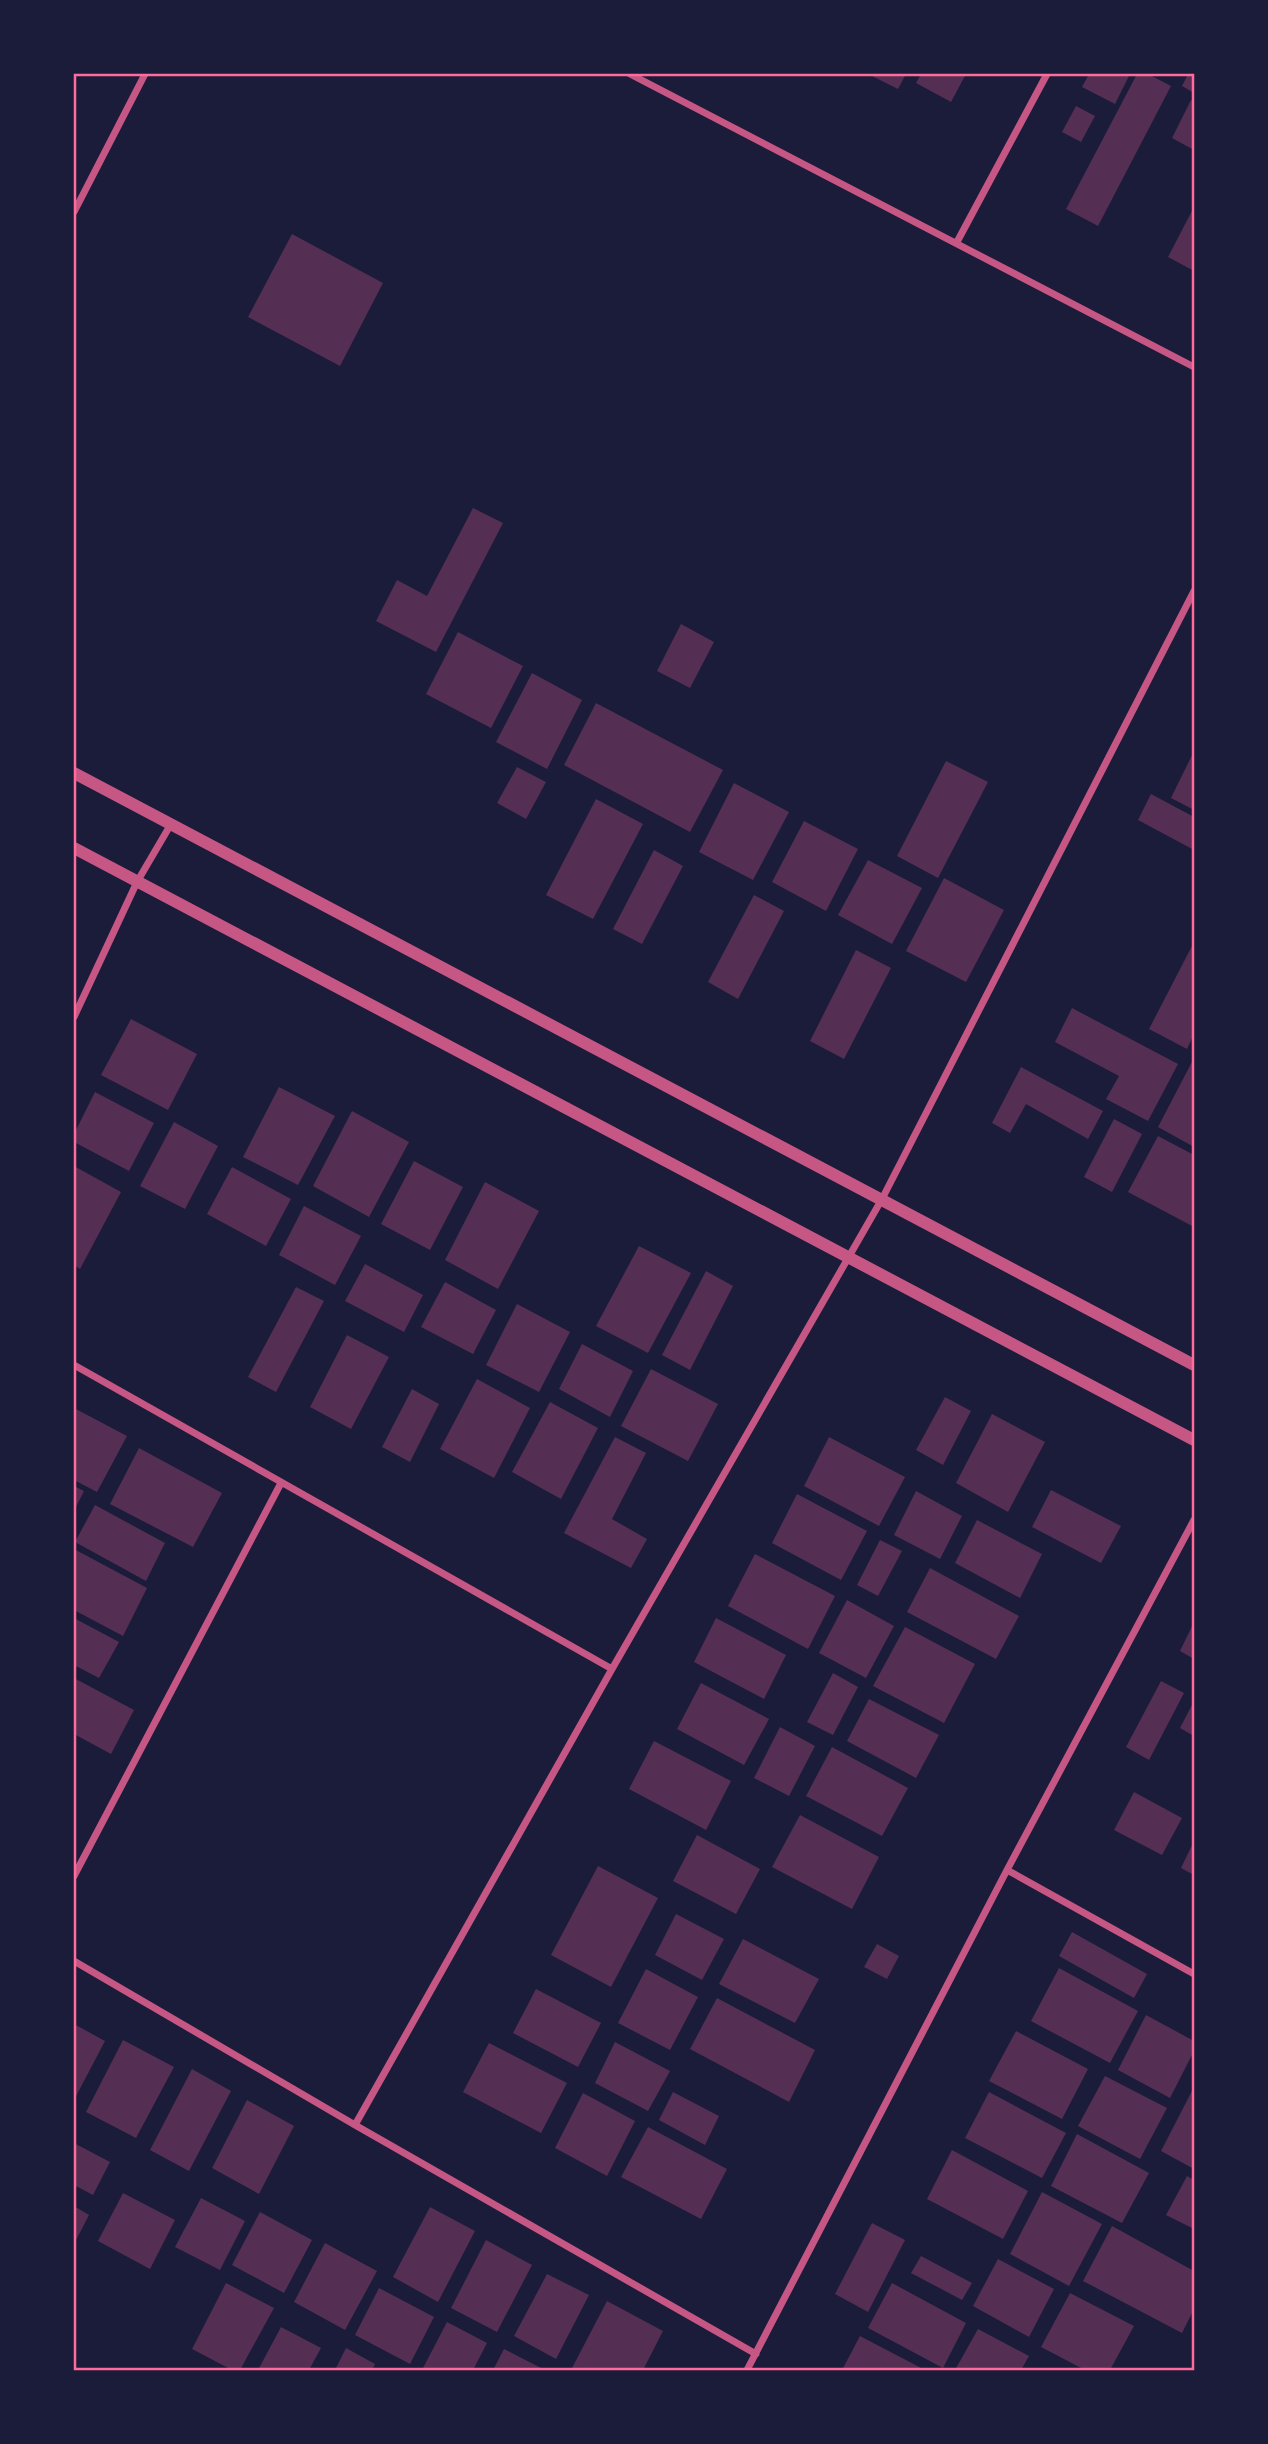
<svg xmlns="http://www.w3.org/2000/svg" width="1268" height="2444" viewBox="0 0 1268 2444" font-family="'Varela Round',sans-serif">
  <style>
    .building { fill: #542f53 }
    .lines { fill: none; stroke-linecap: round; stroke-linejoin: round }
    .minor { stroke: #c65784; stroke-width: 7 }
    .tertiary { stroke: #c65784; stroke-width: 12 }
    .neatline { fill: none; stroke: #ff6b9d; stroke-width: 2.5 }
  </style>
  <rect width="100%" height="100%" fill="#1b1b3a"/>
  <!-- building -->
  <path class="building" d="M 868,74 L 906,74 L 898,89 Z
    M 921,74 L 966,74 L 951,102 L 916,83 Z
    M 1089,74 L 1130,74 L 1115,104 L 1082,87 Z
    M 1137,74 L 1148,74 L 1171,86 L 1098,226 L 1066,209 Z
    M 1188,74 L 1194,74 L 1194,93 L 1182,86 Z
    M 1191,100 L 1194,102 L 1194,150 L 1172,138 Z
    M 1076,106 L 1095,116 L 1081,142 L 1062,132 Z
    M 1194,207 L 1194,271 L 1168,257 Z
    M 292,234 L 383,283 L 340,366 L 248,317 Z
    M 473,508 L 503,523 L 436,652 L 376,621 L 397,580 L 427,596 Z
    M 681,624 L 714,642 L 690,688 L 657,671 Z
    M 458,632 L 523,666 L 491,728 L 426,694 Z
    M 532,673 L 582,700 L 547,769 L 496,742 Z
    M 596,703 L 723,770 L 690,832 L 564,765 Z
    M 1194,751 L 1194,810 L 1171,798 Z
    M 946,761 L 988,782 L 938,878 L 897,856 Z
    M 517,767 L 546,782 L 526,819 L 497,803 Z
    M 734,783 L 789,812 L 753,880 L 699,852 Z
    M 1151,794 L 1194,817 L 1194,850 L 1138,820 Z
    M 596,799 L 643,824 L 593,919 L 546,895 Z
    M 804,821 L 858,849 L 826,911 L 772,882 Z
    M 654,850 L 683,866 L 642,944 L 613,929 Z
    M 868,860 L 922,888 L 892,944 L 838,915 Z
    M 944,878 L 1004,910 L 966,982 L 906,951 Z
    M 754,895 L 784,911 L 738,999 L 708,982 Z
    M 1194,942 L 1194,1034 L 1187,1049 L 1149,1029 Z
    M 856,950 L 891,968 L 844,1059 L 810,1041 Z
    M 1072,1008 L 1178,1064 L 1148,1121 L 1106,1099 L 1119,1076 L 1055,1042 Z
    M 131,1019 L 197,1054 L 168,1110 L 101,1075 Z
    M 1194,1058 L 1194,1147 L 1158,1127 Z
    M 1021,1067 L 1103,1111 L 1088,1139 L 1026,1104 L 1010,1133 L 992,1123 Z
    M 279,1087 L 335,1116 L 298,1185 L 243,1157 Z
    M 95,1092 L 154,1123 L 129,1171 L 74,1142 L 74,1134 Z
    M 352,1111 L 409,1142 L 369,1217 L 313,1186 Z
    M 1114,1119 L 1142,1134 L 1112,1192 L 1084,1177 Z
    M 174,1122 L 218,1146 L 185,1209 L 140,1186 Z
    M 1158,1136 L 1194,1155 L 1194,1227 L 1128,1192 Z
    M 414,1161 L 463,1187 L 430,1250 L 381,1224 Z
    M 74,1166 L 121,1192 L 80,1269 L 74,1265 Z
    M 232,1167 L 291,1199 L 266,1246 L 207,1214 Z
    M 485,1182 L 539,1211 L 498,1289 L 445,1260 Z
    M 304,1206 L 361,1236 L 335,1285 L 279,1255 Z
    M 639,1246 L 691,1273 L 648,1353 L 596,1326 Z
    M 365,1264 L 423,1295 L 404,1332 L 345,1301 Z
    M 706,1271 L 733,1286 L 690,1370 L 662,1355 Z
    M 445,1282 L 496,1310 L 473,1354 L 421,1327 Z
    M 296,1287 L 324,1301 L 276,1392 L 248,1377 Z
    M 517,1304 L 570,1332 L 539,1392 L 486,1365 Z
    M 347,1335 L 389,1357 L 351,1429 L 310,1407 Z
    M 582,1344 L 633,1371 L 610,1417 L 559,1389 Z
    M 651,1369 L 718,1404 L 688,1461 L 621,1426 Z
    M 477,1379 L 530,1408 L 494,1478 L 440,1449 Z
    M 412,1389 L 439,1404 L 410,1462 L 382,1447 Z
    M 945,1397 L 971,1411 L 943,1465 L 916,1450 Z
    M 550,1402 L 598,1428 L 561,1499 L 512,1472 Z
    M 74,1408 L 127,1436 L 97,1492 L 74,1480 Z
    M 992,1414 L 1045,1442 L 1008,1512 L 956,1483 Z
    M 615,1437 L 646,1453 L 612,1519 L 647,1539 L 631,1568 L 564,1533 Z
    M 829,1437 L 905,1477 L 879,1526 L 804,1486 Z
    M 139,1448 L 222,1493 L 193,1547 L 110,1504 Z
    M 74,1486 L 84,1491 L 74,1511 Z
    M 1051,1490 L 1121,1526 L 1101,1563 L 1032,1527 Z
    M 916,1491 L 962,1516 L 940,1559 L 894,1535 Z
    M 797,1494 L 867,1531 L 841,1580 L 772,1543 Z
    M 95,1505 L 165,1543 L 146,1581 L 75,1542 Z
    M 977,1520 L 1042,1554 L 1020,1598 L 955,1563 Z
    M 880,1540 L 902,1551 L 878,1596 L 857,1585 Z
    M 74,1549 L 147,1588 L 123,1636 L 74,1610 Z
    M 755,1554 L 835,1596 L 808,1649 L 728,1606 Z
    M 930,1568 L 1019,1616 L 996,1659 L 907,1612 Z
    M 847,1600 L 894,1626 L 866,1678 L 819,1653 Z
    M 74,1618 L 119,1642 L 99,1678 L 74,1665 Z
    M 716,1618 L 786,1655 L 764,1699 L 694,1662 Z
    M 1194,1622 L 1194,1659 L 1180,1651 Z
    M 905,1627 L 975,1664 L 944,1723 L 873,1686 Z
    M 833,1673 L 858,1687 L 833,1735 L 807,1722 Z
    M 74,1678 L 134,1710 L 111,1754 L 74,1734 Z
    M 1161,1681 L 1184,1693 L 1149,1760 L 1126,1747 Z
    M 701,1683 L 769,1719 L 744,1765 L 677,1729 Z
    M 869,1699 L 939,1735 L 916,1778 L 847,1741 Z
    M 1194,1701 L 1194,1736 L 1180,1728 Z
    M 780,1727 L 815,1746 L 789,1796 L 754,1778 Z
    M 654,1741 L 731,1781 L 706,1830 L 629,1789 Z
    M 832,1747 L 908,1788 L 882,1836 L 806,1796 Z
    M 1134,1792 L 1182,1818 L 1162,1855 L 1114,1830 Z
    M 800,1815 L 879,1857 L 852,1909 L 772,1867 Z
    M 697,1835 L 760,1869 L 736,1914 L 673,1881 Z
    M 1194,1841 L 1194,1875 L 1181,1868 Z
    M 598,1866 L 658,1898 L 611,1987 L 551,1955 Z
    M 676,1914 L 724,1939 L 702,1980 L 655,1955 Z
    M 1072,1932 L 1147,1974 L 1134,1998 L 1059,1956 Z
    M 743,1939 L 819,1979 L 795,2023 L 719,1984 Z
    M 877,1944 L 899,1956 L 887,1979 L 864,1967 Z
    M 1059,1968 L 1138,2011 L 1110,2063 L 1031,2021 Z
    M 646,1969 L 698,1997 L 670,2050 L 618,2023 Z
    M 536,1989 L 601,2023 L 578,2067 L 513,2033 Z
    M 717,1998 L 815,2050 L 789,2102 L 690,2049 Z
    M 1146,2015 L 1194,2041 L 1194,2051 L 1170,2098 L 1118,2070 Z
    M 74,2024 L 105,2041 L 74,2100 Z
    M 1016,2031 L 1088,2069 L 1062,2119 L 989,2081 Z
    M 123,2040 L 174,2067 L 136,2138 L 86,2112 Z
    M 615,2042 L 670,2071 L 648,2111 L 595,2083 Z
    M 489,2043 L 567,2083 L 541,2133 L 463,2092 Z
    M 192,2069 L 231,2091 L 189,2171 L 150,2150 Z
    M 1105,2076 L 1167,2108 L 1140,2159 L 1078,2126 Z
    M 1194,2087 L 1194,2169 L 1161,2151 Z
    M 673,2092 L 719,2116 L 705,2145 L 659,2120 Z
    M 989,2092 L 1066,2133 L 1042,2178 L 965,2138 Z
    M 583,2093 L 635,2121 L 607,2176 L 555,2148 Z
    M 247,2100 L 294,2126 L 259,2194 L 212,2168 Z
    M 648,2127 L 727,2169 L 701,2219 L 621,2177 Z
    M 1077,2134 L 1149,2173 L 1122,2223 L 1051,2186 Z
    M 74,2143 L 110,2162 L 93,2195 L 74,2185 Z
    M 952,2150 L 1028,2191 L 1003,2239 L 927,2199 Z
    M 1187,2176 L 1194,2180 L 1194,2229 L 1166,2215 Z
    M 1042,2192 L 1102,2224 L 1069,2286 L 1010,2254 Z
    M 123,2193 L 175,2220 L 150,2269 L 98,2241 Z
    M 201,2198 L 245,2221 L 220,2270 L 175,2247 Z
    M 74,2206 L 89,2215 L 74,2244 Z
    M 430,2207 L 475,2231 L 438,2302 L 393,2277 Z
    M 260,2212 L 312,2240 L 284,2293 L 232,2265 Z
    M 872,2223 L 905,2240 L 868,2312 L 835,2294 Z
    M 1112,2226 L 1194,2271 L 1194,2309 L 1182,2333 L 1083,2281 Z
    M 486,2240 L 532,2265 L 497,2332 L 451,2308 Z
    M 325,2243 L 377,2271 L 345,2330 L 294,2302 Z
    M 921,2256 L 972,2283 L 962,2300 L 911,2273 Z
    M 998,2259 L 1054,2289 L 1029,2337 L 973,2306 Z
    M 547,2274 L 589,2295 L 556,2359 L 514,2336 Z
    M 226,2283 L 274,2308 L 240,2370 L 232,2370 L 192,2349 Z
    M 892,2283 L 966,2323 L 943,2368 L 868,2328 Z
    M 379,2288 L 434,2317 L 410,2364 L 355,2335 Z
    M 1070,2293 L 1134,2326 L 1110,2370 L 1085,2370 L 1041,2347 Z
    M 607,2301 L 663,2331 L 643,2370 L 571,2370 Z
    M 447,2322 L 487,2343 L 473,2370 L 428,2370 L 423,2368 Z
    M 281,2327 L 321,2348 L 309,2370 L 258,2370 Z
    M 978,2329 L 1029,2356 L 1021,2370 L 955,2370 Z
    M 860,2336 L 925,2370 L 842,2370 Z
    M 346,2348 L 375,2364 L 372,2370 L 335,2370 Z
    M 504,2349 L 545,2370 L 493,2370 Z"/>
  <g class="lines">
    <!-- minor -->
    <path class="minor" d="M 630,74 L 1194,367
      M 74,212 L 145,74
      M 957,242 L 1047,74
      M 74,1017 L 137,882 L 171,824
      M 74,1365 L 612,1669
      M 1007,1870 L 1194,1974
      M 74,1876 L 281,1483
      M 74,1961 L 355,2125 L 756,2354
      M 355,2125 L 612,1669 L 882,1199 L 1194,591
      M 747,2370 L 1007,1870 L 1194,1520"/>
    <!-- tertiary -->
    <path class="tertiary" d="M 74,773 L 1194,1365
      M 74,848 L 1194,1440"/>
  </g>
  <!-- border -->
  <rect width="1268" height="2444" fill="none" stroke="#1b1b3a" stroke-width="150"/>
  <rect x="75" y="75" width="1118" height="2294" class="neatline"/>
</svg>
